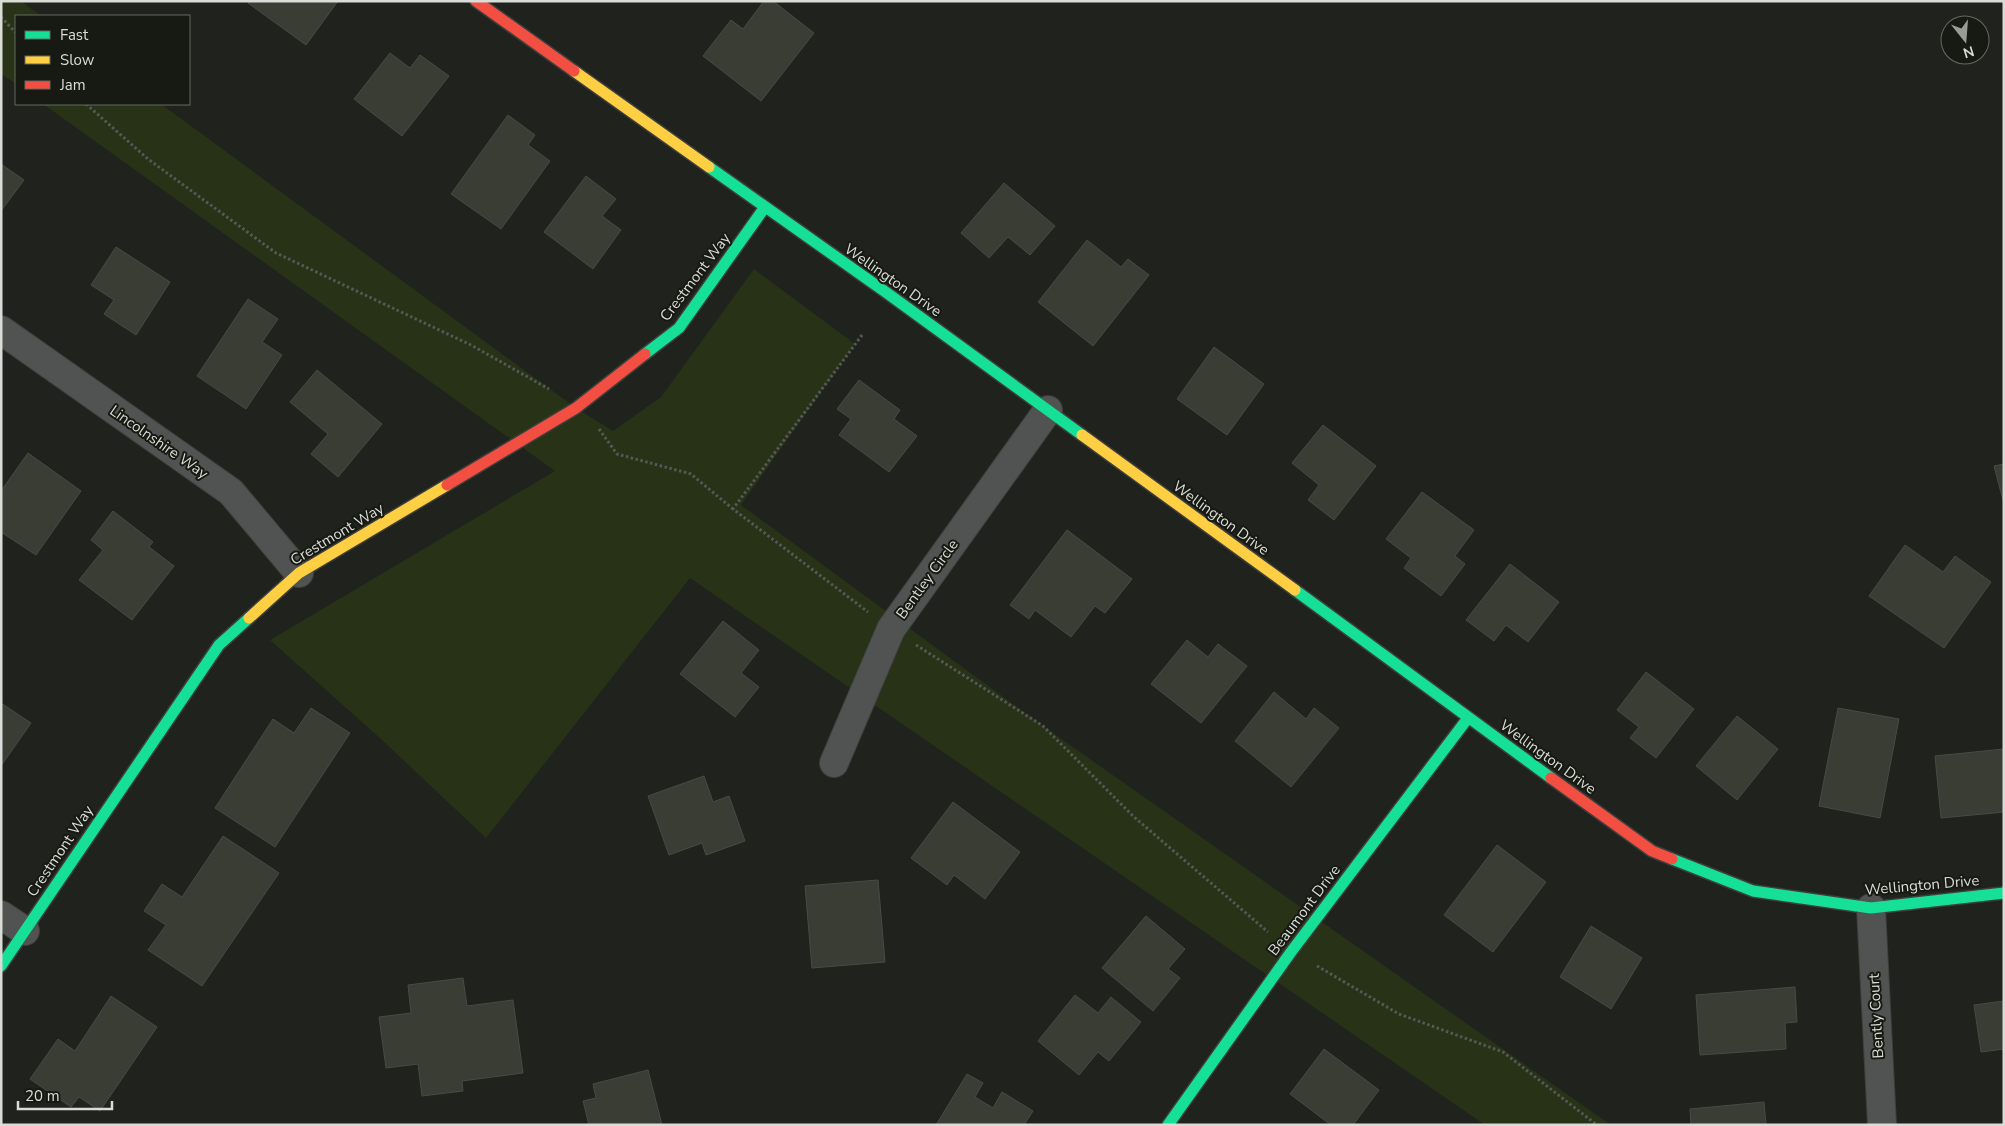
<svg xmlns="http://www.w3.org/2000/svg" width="2005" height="1126" viewBox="0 0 2005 1126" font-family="'Nunito Sans',sans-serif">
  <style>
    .green { fill: #273216 }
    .building { fill: #393d34; stroke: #484a46 }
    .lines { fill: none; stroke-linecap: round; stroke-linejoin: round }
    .street-casing { stroke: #3e3f3c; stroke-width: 30 }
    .fast-casing { stroke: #3e3f3c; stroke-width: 14 }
    .slow-casing { stroke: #3e3f3c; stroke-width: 14 }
    .jam-casing { stroke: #3e3f3c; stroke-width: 14 }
    .path { stroke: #565857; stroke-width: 3; stroke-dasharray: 2.5 2.5; stroke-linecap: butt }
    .street { stroke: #515252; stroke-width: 28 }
    .fast { stroke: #16e098; stroke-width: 11 }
    .slow { stroke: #ffcf43; stroke-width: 11 }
    .jam { stroke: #f24e42; stroke-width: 11 }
    .labels { text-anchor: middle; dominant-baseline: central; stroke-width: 4; stroke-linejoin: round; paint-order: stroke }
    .street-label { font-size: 15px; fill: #dadcd7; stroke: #171a12 }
  </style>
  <rect width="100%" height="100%" fill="#20221d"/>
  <!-- green -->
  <path class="green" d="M 1,1 L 21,1 L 41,16 L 16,16 L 16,84 L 1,74 Z
    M 43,104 L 161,104 L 576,408 L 613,431 L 661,397 L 754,269 L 855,344 L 741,505 L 1043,726 L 1611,1125 L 1485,1125 L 690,578 L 486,838 L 382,740 L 270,640 L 555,471 Z"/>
  <!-- building -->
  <path class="building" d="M 249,1 L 338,1 L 306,45 L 248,3 Z
    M 764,1 L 773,1 L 814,33 L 761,101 L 703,56 L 731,20 L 743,29 Z
    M 390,53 L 410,68 L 420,55 L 449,76 L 402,136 L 354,99 Z
    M 508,115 L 535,135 L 528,145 L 550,161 L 501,229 L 451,194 Z
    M 1,164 L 24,180 L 1,211 Z
    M 586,176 L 616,199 L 602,216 L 621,230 L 593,269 L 544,232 Z
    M 1004,183 L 1055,226 L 1030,255 L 1008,237 L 989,258 L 961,233 Z
    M 1087,240 L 1121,267 L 1128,259 L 1149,275 L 1093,346 L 1038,302 Z
    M 116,247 L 170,282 L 136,335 L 104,314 L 114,300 L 91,285 Z
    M 248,299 L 278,319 L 262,342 L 282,355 L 246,409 L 197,376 Z
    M 1214,347 L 1264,384 L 1227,435 L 1177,399 Z
    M 317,370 L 382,424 L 338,477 L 311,454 L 328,434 L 290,402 Z
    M 859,380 L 900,410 L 894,419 L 917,436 L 889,472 L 839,435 L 851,419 L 837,409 Z
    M 1323,425 L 1376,466 L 1334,520 L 1308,500 L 1319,485 L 1292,463 Z
    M 28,453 L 81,491 L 36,555 L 1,532 L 1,491 Z
    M 2004,464 L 2004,504 L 1994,466 Z
    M 1422,492 L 1474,530 L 1455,556 L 1465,564 L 1441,596 L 1404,568 L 1411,558 L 1386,539 Z
    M 113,511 L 153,542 L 149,547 L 174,566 L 132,620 L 79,580 L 103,550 L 91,540 Z
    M 1067,530 L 1132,579 L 1105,613 L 1095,606 L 1071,637 L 1035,610 L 1029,619 L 1010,605 Z
    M 1905,545 L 1943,572 L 1955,556 L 1991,582 L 1944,648 L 1869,596 Z
    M 1510,564 L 1559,602 L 1528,642 L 1506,625 L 1494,641 L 1466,620 Z
    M 723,621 L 759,650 L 741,673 L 759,687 L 735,717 L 680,674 Z
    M 1187,640 L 1208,657 L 1218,644 L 1247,666 L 1201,723 L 1151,684 Z
    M 1646,672 L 1694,709 L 1656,758 L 1630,738 L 1639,727 L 1617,710 Z
    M 1274,692 L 1306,719 L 1314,708 L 1339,728 L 1291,787 L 1235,741 Z
    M 1,703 L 31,723 L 1,766 Z
    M 311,708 L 350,733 L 275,847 L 215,808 L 273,719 L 294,733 Z
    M 1838,708 L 1899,719 L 1880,818 L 1819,806 Z
    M 1737,716 L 1778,749 L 1737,800 L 1696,766 Z
    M 2004,749 L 2004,812 L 1941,818 L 1935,756 Z
    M 704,776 L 713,802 L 729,796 L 745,841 L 706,855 L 702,843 L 669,855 L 648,796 Z
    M 953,802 L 1020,852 L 985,899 L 954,875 L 947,885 L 911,858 Z
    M 223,836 L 279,873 L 202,986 L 148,950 L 166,925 L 144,911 L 162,884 L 182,897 Z
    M 1497,845 L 1546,882 L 1493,952 L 1444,915 Z
    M 878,880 L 885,962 L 812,968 L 805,886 Z
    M 1146,916 L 1185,949 L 1168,969 L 1180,978 L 1153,1011 L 1102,968 Z
    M 1591,926 L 1642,958 L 1611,1009 L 1560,977 Z
    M 463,978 L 467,1006 L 513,1000 L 523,1073 L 462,1081 L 463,1091 L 422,1096 L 418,1064 L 386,1068 L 379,1017 L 411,1013 L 408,985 Z
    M 1795,987 L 1797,1022 L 1785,1023 L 1786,1049 L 1700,1055 L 1696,995 Z
    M 1075,995 L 1098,1013 L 1111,997 L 1141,1022 L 1109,1061 L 1098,1052 L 1079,1075 L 1038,1041 Z
    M 111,996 L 157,1027 L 100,1111 L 79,1097 L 71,1107 L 30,1079 L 58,1039 L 75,1051 Z
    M 2004,1001 L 2004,1049 L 1981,1052 L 1974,1005 Z
    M 1324,1049 L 1379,1090 L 1353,1125 L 1331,1125 L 1290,1094 Z
    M 648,1070 L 662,1125 L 589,1125 L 583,1101 L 596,1098 L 593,1084 Z
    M 967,1074 L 983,1083 L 975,1097 L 993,1108 L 1002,1092 L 1033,1111 L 1024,1125 L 936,1125 Z
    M 1764,1102 L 1766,1125 L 1691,1125 L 1690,1109 Z"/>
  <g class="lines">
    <!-- street casing -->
    <g class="street-casing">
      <path id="street" d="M 1,330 L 231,492 L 299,573
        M 834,763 L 891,629 L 1048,410
        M 1871,908 L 1882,1125
        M 1,915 L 25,931"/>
    </g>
    <!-- fast casing -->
    <g class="fast-casing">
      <path id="fast" d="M 709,167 L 887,293 L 1082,435
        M 645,354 L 679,328 L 765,207
        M 1295,590 L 1551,778
        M 1672,859 L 1753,891 L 1871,908 L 2004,893
        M 1,966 L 219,645 L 249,618
        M 1168,1125 L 1291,952 L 1468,718"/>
    </g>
    <!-- slow casing -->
    <g class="slow-casing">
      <path id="slow" d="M 574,71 L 709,167
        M 1082,435 L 1295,590
        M 249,618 L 299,573 L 447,485"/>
    </g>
    <!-- jam casing -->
    <g class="jam-casing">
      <path id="jam" d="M 476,1 L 574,71
        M 447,485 L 576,408 L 645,354
        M 1551,778 L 1652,851 L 1672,859"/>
    </g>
    <!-- path -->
    <path class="path" d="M 1,17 L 16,33
      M 86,104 L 148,159 L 276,253 L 471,345 L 549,389
      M 862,335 L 733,509 L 868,612
      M 599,429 L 617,454 L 691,474 L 733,509
      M 916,645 L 1043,726 L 1134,817 L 1268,932
      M 1317,966 L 1399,1014 L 1503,1052 L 1597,1125"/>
    <!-- street -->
    <use href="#street" class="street"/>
    <!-- fast -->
    <use href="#fast" class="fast"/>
    <!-- slow -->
    <use href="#slow" class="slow"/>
    <!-- jam -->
    <use href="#jam" class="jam"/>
  </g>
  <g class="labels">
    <!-- street labels -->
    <g class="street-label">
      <text transform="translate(695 277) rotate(-53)">Crestmont Way</text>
      <text transform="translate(893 280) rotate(35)">Wellington Drive</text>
      <text transform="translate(159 442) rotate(35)">Lincolnshire Way</text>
      <text transform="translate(1221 518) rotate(36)">Wellington Drive</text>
      <text transform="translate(337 534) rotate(-31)">Crestmont Way</text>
      <text transform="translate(927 579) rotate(-54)">Bentley Circle</text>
      <text transform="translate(1548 757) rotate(36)">Wellington Drive</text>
      <text transform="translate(60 851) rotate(-56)">Crestmont Way</text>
      <text transform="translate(1922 885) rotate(-5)">Wellington Drive</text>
      <text transform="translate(1304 910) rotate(-53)">Beaumont Drive</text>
      <text transform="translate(1876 1016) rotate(-93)">Bently Court</text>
    </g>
  </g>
  <!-- border -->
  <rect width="2005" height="1126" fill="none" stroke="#dadcd7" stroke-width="5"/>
  <!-- legend -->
  <rect x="15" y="15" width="175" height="90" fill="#171a12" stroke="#656861"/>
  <rect x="25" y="31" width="25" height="8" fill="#16e098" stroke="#656861"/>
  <text x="60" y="40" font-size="15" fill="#dadcd7">Fast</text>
  <rect x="25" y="56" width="25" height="8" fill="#ffcf43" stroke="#656861"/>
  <text x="60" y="65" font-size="15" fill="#dadcd7">Slow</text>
  <rect x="25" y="81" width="25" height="8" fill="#f24e42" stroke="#656861"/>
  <text x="60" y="90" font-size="15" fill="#dadcd7">Jam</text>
  <!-- north arrow -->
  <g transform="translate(1965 40) rotate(163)"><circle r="24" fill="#171a12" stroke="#656861"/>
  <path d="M0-4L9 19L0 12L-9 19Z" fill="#999b96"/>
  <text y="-8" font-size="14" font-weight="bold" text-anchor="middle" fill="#dadcd7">N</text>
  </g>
  <!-- scale -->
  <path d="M18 1101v8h94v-8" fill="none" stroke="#dadcd7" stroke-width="2.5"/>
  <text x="25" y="1101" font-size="15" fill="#dadcd7" stroke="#171a12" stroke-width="4" paint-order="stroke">20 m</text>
</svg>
